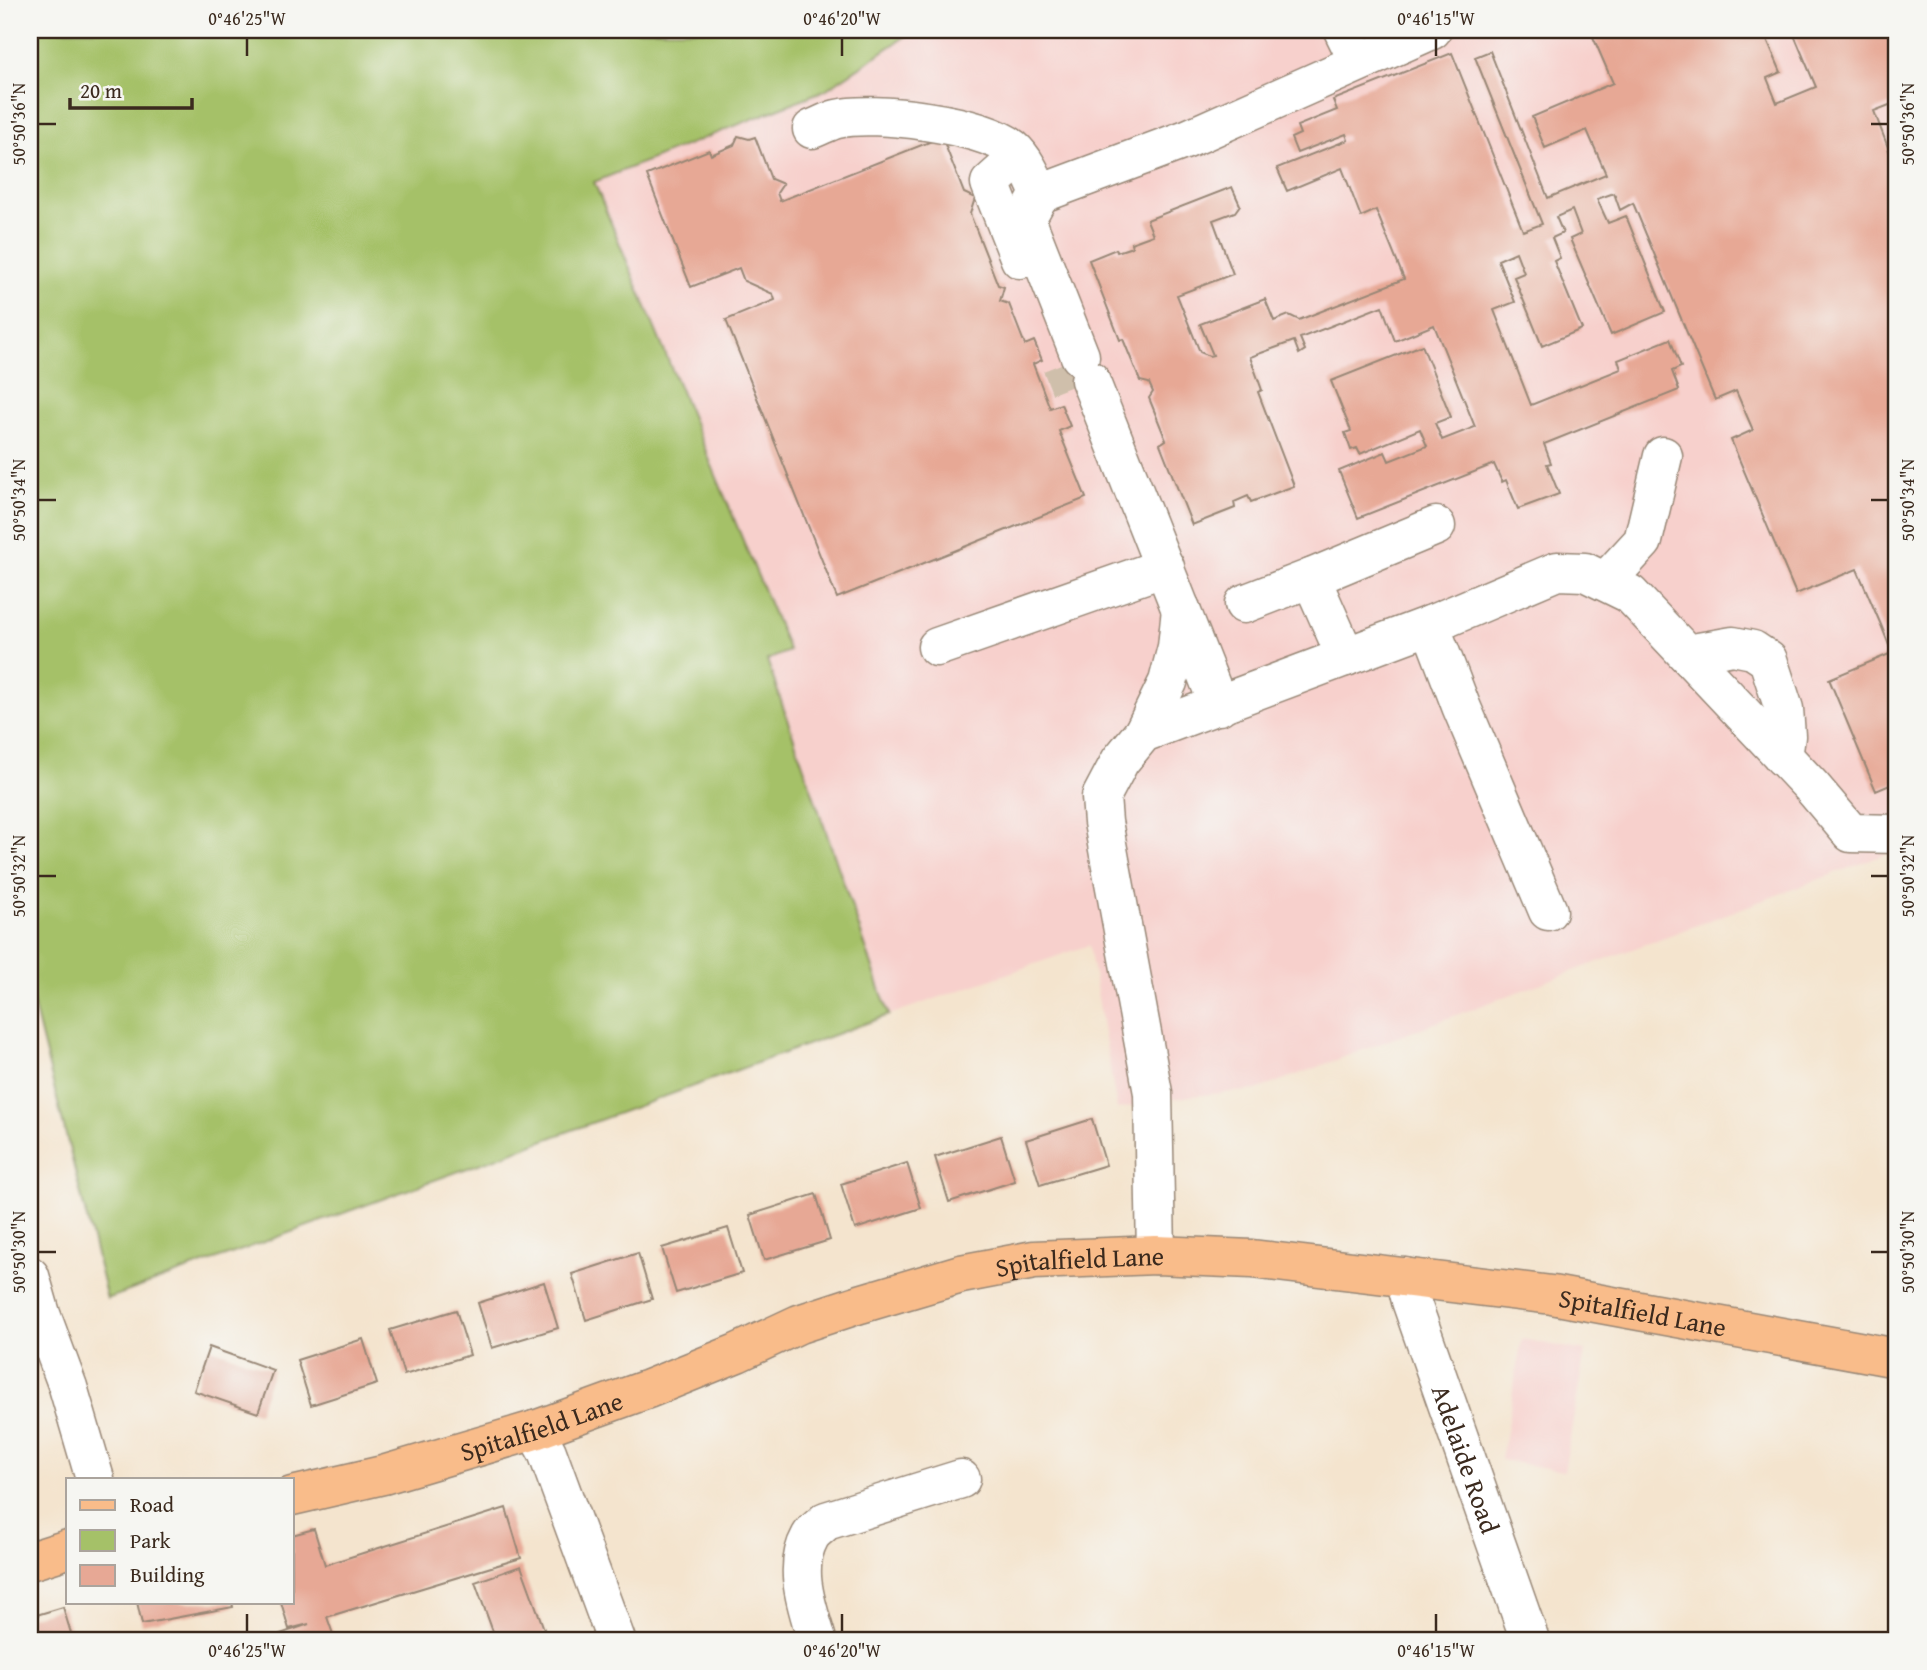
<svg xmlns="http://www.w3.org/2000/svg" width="1927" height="1670" viewBox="0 0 1927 1670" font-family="'Gentium Book Plus',serif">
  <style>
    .built { fill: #f7d0cc }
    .green { fill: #a5c168; stroke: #707643; stroke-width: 2 }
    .building { fill: #e7a895 }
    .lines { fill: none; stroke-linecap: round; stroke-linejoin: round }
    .minor-tunnel { stroke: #cfbfab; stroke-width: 38; stroke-dasharray: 38 19; stroke-linecap: butt }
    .minor-casing { stroke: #988776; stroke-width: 41 }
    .major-casing { stroke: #988776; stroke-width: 41 }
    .minor { stroke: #fff; stroke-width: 38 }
    .major { stroke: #f9bc8a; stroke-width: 38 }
    .ticks { fill: none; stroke: #3b2a1e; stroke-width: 2.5 }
    .labels { text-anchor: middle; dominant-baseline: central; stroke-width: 5; stroke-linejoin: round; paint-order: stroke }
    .street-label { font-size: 26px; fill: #3b2a1e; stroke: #f6f6f2 }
    .neatline { fill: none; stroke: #3b2a1e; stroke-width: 2.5 }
    .ticks-label { font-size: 18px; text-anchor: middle; fill: #3b2a1e }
  </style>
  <rect width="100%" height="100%" fill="#f6f6f2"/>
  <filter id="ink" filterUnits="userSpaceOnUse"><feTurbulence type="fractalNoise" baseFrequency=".0143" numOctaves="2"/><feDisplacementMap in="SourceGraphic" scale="14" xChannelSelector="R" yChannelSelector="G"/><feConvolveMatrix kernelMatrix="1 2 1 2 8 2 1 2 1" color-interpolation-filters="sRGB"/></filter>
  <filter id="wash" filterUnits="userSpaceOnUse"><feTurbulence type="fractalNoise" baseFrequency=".00686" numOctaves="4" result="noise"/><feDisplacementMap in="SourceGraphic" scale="28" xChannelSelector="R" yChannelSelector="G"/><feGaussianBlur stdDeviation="1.57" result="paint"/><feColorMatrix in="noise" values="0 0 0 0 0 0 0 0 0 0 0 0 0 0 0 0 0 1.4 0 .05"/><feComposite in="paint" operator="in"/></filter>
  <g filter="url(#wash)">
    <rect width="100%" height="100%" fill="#f4e4ce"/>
    <!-- built -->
    <path class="built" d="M 30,30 L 1897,30 L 1897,850 L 1256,1090 L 1190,1096 L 1117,1109 L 1089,945 L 889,1015 L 42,1044 L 30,991 Z
      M 1522,1339 L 1585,1351 L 1564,1471 L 1501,1460 Z"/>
    <!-- green -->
    <path class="green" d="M 30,30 L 915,30 L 825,90 L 594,182 L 789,651 L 767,660 L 889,1015 L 107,1299 L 30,991 Z"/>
    <g id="blocks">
      <!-- building -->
      <path class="building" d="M 1590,30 L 1763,30 L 1781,72 L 1767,78 L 1777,103 L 1816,87 L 1792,30 L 1897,30 L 1897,102 L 1874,111 L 1897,171 L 1897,782 L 1876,791 L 1829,679 L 1892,653 L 1881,625 L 1857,569 L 1796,594 L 1731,440 L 1753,430 L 1736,391 L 1715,400 L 1633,203 L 1620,210 L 1614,193 L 1597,199 L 1608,223 L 1626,216 L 1665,312 L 1611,335 L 1570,239 L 1581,234 L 1572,210 L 1556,217 L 1563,233 L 1552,238 L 1560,258 L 1554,261 L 1582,329 L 1542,346 L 1514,277 L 1524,273 L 1516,252 L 1498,260 L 1515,302 L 1494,310 L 1531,405 L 1621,369 L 1618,360 L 1670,339 L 1681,367 L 1672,371 L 1679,390 L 1544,444 L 1551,463 L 1547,464 L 1559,494 L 1518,509 L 1506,480 L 1502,482 L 1494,464 L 1358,518 L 1339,471 L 1385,452 L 1389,461 L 1427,446 L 1420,429 L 1360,454 L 1357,448 L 1351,450 L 1345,433 L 1351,431 L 1331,381 L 1422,345 L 1451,417 L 1435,423 L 1442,440 L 1475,427 L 1434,325 L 1395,341 L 1382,306 L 1300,338 L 1305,350 L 1299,354 L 1294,341 L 1250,357 L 1262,390 L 1258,392 L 1294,486 L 1251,502 L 1248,496 L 1234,502 L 1235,508 L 1192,525 L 1160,444 L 1166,440 L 1149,398 L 1153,392 L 1149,383 L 1140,381 L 1123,339 L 1120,340 L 1089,260 L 1116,249 L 1117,252 L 1132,247 L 1131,243 L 1153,235 L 1147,220 L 1232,187 L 1240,205 L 1235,212 L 1213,220 L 1233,274 L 1177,295 L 1200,352 L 1209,356 L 1213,355 L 1200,324 L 1265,299 L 1274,321 L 1289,315 L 1299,320 L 1404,279 L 1376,210 L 1361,217 L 1342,168 L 1287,191 L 1277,168 L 1348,140 L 1346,134 L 1297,153 L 1291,138 L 1300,134 L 1297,126 L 1337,110 L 1333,100 L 1452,53 L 1523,231 L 1542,224 L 1475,57 L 1490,51 L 1548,198 L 1606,174 L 1587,130 L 1545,148 L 1532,117 L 1613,83 Z
        M 738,136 L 749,139 L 755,137 L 771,179 L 783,184 L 777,193 L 780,201 L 942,137 L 964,193 L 975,198 L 970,214 L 998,285 L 1004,287 L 1000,301 L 1009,304 L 1025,345 L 1034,341 L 1042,360 L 1033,364 L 1050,408 L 1061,404 L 1070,426 L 1059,431 L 1086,498 L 837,598 L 726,320 L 775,300 L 773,294 L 744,281 L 739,268 L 691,287 L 647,175 L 709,150 L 711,155 L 734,145 Z
        M 1092,1119 L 1106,1165 L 1040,1185 L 1026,1140 Z
        M 1001,1136 L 1015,1181 L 949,1202 L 935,1157 Z
        M 907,1163 L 921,1208 L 855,1229 L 841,1184 Z
        M 816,1194 L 830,1240 L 764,1260 L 750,1215 Z
        M 728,1228 L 742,1273 L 676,1293 L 662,1248 Z
        M 638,1253 L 652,1299 L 586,1320 L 572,1274 Z
        M 544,1282 L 558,1328 L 492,1348 L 478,1303 Z
        M 456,1310 L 470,1355 L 404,1375 L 390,1330 Z
        M 363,1339 L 377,1384 L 311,1405 L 297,1360 Z
        M 209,1347 L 273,1370 L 258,1413 L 194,1391 Z
        M 506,1508 L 521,1558 L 327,1617 L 335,1640 L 282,1640 L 280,1634 L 309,1624 L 289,1629 L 281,1602 L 292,1602 L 292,1535 L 314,1529 L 325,1565 Z
        M 521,1566 L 548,1640 L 496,1640 L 475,1582 Z
        M 137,1602 L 232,1602 L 233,1607 L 142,1624 Z
        M 63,1607 L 73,1640 L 30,1640 L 30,1617 Z"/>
    </g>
  </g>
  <g filter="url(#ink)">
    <use href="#blocks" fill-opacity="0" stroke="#988776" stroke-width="2"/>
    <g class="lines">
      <!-- minor-tunnel -->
      <path class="minor-tunnel" d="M 1061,364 L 1070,387"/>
      <!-- minor casing -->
      <g class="minor-casing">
        <g id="minor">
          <path d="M 1343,30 L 1358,61"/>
          <path d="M 812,129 C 820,126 829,121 837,119 C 874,110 981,124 1012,148 C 1025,159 1033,178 1040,194"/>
          <path d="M 1019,157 L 990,183 L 1020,259"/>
          <path d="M 1080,356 L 1026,219 L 1040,194 L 1187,139 L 1432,30"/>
          <path d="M 1090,380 L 1219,706"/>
          <path d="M 1311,578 L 1436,526"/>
          <path d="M 1606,581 L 1643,541 L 1663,456"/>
          <path d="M 1244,604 L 1311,578 L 1346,657"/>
          <path d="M 1430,625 L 1461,706 L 1548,911"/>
          <path d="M 937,647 L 1165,567"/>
          <path d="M 1687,654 L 1733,646 L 1753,650 L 1768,660 L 1784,709 L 1786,736 L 1783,757"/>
          <path d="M 1143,733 L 1168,682 L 1177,647 L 1181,609"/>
          <path d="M 1156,1255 L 1153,1093 L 1103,822 L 1101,797 L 1120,761 L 1143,733 L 1430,625 L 1557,571 L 1585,572 L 1630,594 L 1812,787 L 1851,833 L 1897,834"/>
          <path d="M 30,1276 L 41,1314 L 68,1387 L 95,1479"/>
          <path id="s1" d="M 1405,1277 L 1411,1301 L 1530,1640"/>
          <path d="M 535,1430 L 547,1452 L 616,1640"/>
          <path d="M 817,1640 C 808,1609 792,1569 810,1537 C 813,1531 821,1526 826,1521 L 961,1479"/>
        </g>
      </g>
      <!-- major casing -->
      <g class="major-casing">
        <g id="major">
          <path id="s2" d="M 292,1496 L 383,1475 L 535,1430 L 648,1389 L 737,1353 L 799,1324 L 860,1304 L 961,1274 L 1034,1260 L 1156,1255 L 1252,1259 L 1552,1295 L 1897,1358"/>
          <path d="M 30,1561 L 68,1549"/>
        </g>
      </g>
      <!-- minor -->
      <use href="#minor" class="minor"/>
      <!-- major -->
      <use href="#major" class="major"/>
    </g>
  </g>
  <!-- ticks -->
  <path class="ticks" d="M 247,38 L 247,56M 842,38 L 842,56M 1436,38 L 1436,56M 38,124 L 56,124M 1871,124 L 1888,124M 38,500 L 56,500M 1871,500 L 1888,500M 38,876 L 56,876M 1871,876 L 1888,876M 38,1252 L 56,1252M 1871,1252 L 1888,1252M 247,1614 L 247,1632M 842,1614 L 842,1632M 1436,1614 L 1436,1632"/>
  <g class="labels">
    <!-- street labels -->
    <g class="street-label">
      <text stroke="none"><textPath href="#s2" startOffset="826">Spitalfield Lane</textPath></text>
      <text stroke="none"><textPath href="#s2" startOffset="1393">Spitalfield Lane</textPath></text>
      <text stroke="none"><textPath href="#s2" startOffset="259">Spitalfield Lane</textPath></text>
      <text stroke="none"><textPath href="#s1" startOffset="192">Adelaide Road</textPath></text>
    </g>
  </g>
  <!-- margin -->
  <rect width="1927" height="1670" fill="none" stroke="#f6f6f2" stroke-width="77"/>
  <!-- legend -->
  <rect x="66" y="1478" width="228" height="126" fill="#f6f6f2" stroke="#aba49d" stroke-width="2"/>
  <rect x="80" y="1500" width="35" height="10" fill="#f9bc8a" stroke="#aba49d" stroke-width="2"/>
  <text x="130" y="1512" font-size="21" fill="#3b2a1e">Road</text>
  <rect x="80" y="1530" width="35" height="21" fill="#a5c168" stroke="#aba49d" stroke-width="2"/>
  <text x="130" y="1548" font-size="21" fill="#3b2a1e">Park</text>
  <rect x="80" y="1565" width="35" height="21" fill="#e7a895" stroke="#aba49d" stroke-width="2"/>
  <text x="130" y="1582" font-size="21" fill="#3b2a1e">Building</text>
  <!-- scale -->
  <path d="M70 98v10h122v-10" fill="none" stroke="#3b2a1e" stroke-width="3.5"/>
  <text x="80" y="98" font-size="21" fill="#3b2a1e" stroke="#f6f6f2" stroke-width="5" paint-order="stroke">20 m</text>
  <rect x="38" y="38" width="1850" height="1594" class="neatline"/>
  <g class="ticks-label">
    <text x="247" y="25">0°46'25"W</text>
    <text x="842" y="25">0°46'20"W</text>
    <text x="1436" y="25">0°46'15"W</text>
    <text transform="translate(19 124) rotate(-90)" y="6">50°50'36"N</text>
    <text transform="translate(1908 124) rotate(-90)" y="6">50°50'36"N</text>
    <text transform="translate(19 500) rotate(-90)" y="6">50°50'34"N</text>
    <text transform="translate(1908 500) rotate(-90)" y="6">50°50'34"N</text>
    <text transform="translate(19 876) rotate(-90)" y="6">50°50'32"N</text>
    <text transform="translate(1908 876) rotate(-90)" y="6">50°50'32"N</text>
    <text transform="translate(19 1252) rotate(-90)" y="6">50°50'30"N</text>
    <text transform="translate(1908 1252) rotate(-90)" y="6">50°50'30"N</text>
    <text x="247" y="1657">0°46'25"W</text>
    <text x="842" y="1657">0°46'20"W</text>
    <text x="1436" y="1657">0°46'15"W</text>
  </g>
</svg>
